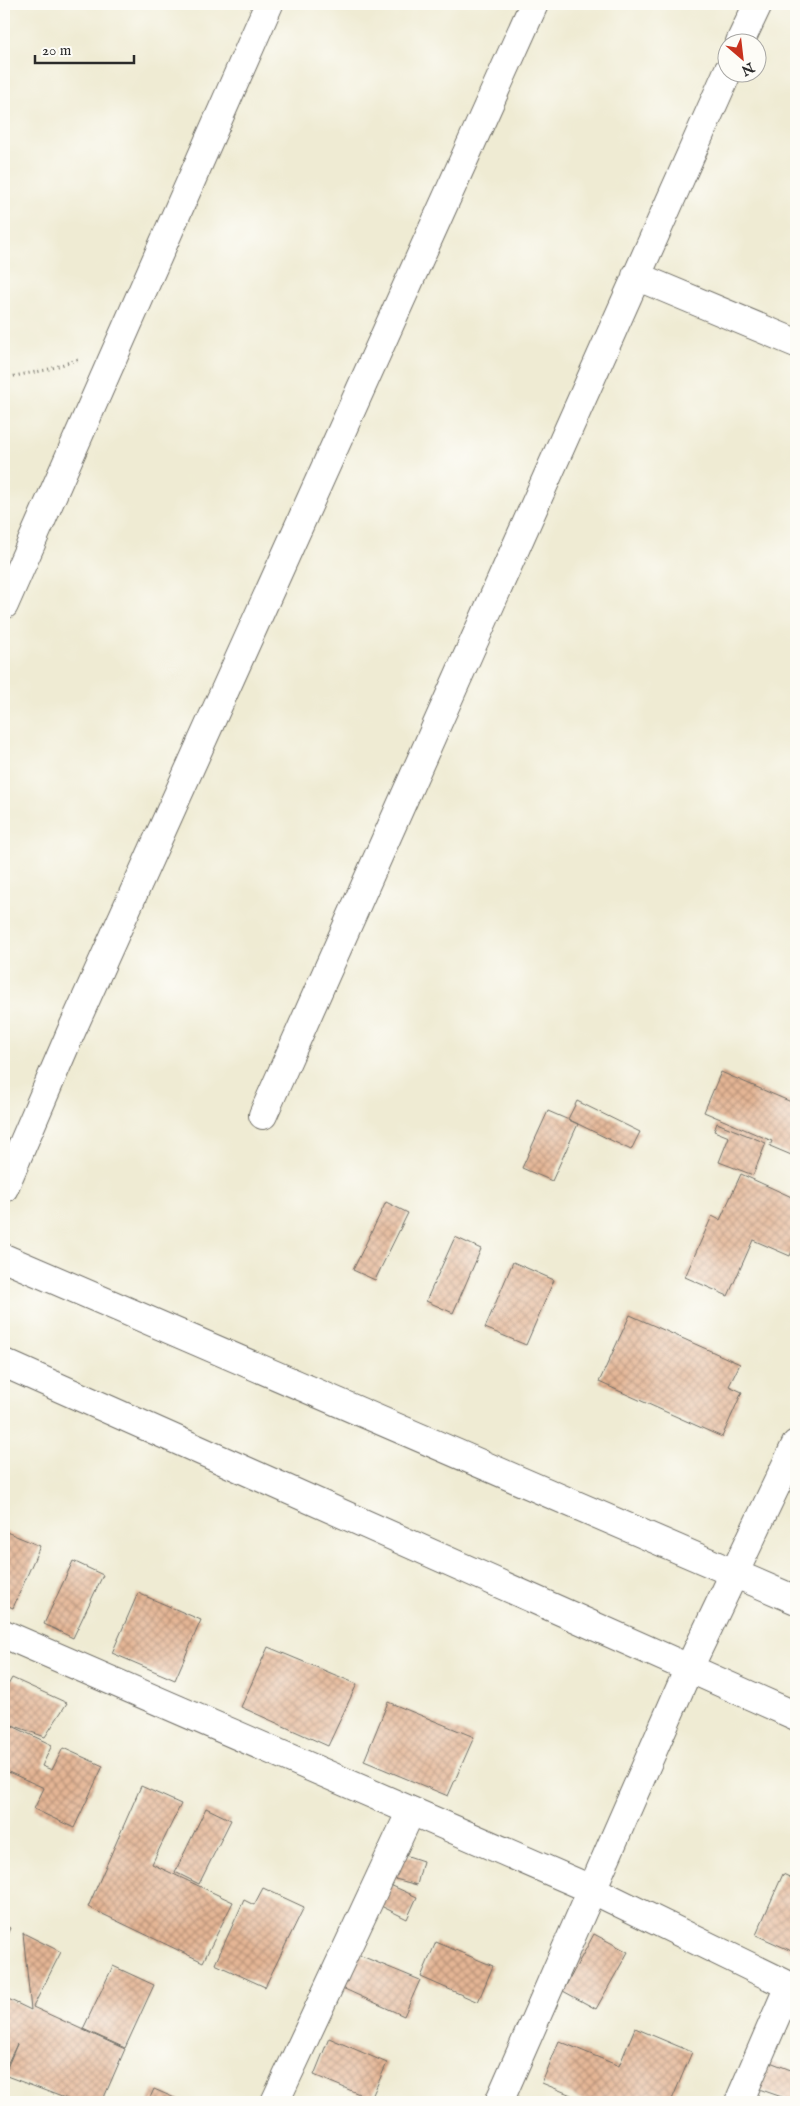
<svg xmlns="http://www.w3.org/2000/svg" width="800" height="2106" viewBox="0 0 800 2106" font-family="'IM FELL English',serif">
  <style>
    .building { fill: url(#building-cross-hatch) }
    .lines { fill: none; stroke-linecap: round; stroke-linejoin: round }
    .minor-casing { stroke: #706e66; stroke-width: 30 }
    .path { stroke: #706e66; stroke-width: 3; stroke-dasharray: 1 4; stroke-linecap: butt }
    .minor { stroke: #fff; stroke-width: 28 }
  </style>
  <defs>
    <pattern id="building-cross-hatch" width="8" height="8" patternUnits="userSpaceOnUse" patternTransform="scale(1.25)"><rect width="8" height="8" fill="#e4b594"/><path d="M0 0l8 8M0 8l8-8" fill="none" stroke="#b99379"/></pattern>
  </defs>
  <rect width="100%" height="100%" fill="#fdfcf7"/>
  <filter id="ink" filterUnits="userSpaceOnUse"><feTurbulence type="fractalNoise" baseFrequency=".02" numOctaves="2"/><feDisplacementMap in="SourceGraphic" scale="10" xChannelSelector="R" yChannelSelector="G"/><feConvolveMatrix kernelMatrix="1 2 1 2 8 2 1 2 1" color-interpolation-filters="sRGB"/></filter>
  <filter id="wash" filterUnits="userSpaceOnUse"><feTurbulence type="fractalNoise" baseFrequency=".0096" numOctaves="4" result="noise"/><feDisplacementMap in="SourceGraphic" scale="20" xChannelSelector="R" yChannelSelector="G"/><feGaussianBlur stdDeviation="1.12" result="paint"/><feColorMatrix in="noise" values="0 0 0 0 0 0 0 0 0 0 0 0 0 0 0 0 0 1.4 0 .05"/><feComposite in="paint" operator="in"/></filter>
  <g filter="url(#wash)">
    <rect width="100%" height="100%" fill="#efebd3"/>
    <g id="blocks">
      <!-- building -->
      <path class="building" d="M 721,1072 L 796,1104 L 796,1157 L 770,1146 L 772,1141 L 704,1112 Z
        M 577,1101 L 640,1132 L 631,1150 L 578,1124 L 552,1181 L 522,1168 L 548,1111 L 578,1124 L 568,1119 Z
        M 717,1123 L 766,1143 L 753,1175 L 719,1162 L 729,1137 L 714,1131 Z
        M 741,1174 L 796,1199 L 796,1241 L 790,1256 L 753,1240 L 728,1296 L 685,1277 L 712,1216 L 720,1220 Z
        M 386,1202 L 408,1213 L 375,1280 L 353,1270 Z
        M 455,1237 L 481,1249 L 453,1313 L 426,1301 Z
        M 513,1262 L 554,1280 L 526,1345 L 485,1328 Z
        M 630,1315 L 740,1364 L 729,1386 L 742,1392 L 722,1437 L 599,1382 Z
        M 4,1531 L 40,1546 L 13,1608 L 4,1604 Z
        M 73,1561 L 103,1575 L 73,1638 L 44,1624 Z
        M 138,1593 L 201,1620 L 175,1680 L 112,1653 Z
        M 268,1647 L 357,1684 L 328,1746 L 241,1707 Z
        M 12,1678 L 67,1703 L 45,1737 L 4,1722 L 4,1692 Z
        M 388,1702 L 474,1737 L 448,1796 L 364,1761 Z
        M 4,1722 L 52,1745 L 42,1766 L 52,1770 L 63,1748 L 103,1766 L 74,1828 L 34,1809 L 44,1788 L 4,1770 Z
        M 141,1786 L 181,1804 L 152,1864 L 233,1902 L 203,1962 L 88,1907 Z
        M 206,1808 L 231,1820 L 199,1884 L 175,1872 Z
        M 393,1851 L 423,1861 L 417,1885 L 381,1875 Z
        M 783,1874 L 796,1880 L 796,1953 L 756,1935 Z
        M 388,1884 L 417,1897 L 407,1919 L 379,1905 Z
        M 263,1888 L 304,1907 L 265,1987 L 215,1964 L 244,1900 L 254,1905 Z
        M 4,1925 L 10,1928 L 4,1941 Z
        M 23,1933 L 61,1952 L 33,2007 L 125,2049 L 102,2102 L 75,2102 L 4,2075 L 17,2044 L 4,2071 L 4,1997 L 31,2010 Z
        M 594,1934 L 628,1952 L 596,2009 L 563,1991 Z
        M 436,1942 L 493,1966 L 478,2002 L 421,1977 Z
        M 354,1953 L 420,1980 L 404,2016 L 338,1986 Z
        M 113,1966 L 154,1985 L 125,2048 L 83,2029 Z
        M 635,2028 L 692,2052 L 671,2102 L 588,2102 L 542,2083 L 559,2041 L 619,2066 Z
        M 329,2038 L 387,2063 L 371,2099 L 314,2075 Z
        M 770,2062 L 796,2072 L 796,2102 L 759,2089 Z
        M 154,2089 L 184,2102 L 148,2102 Z"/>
    </g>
  </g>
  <g filter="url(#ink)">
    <use href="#blocks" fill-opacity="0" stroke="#706e66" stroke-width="1"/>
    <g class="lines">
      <!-- minor casing -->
      <g class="minor-casing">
        <path id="minor" d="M 740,42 L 758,4
          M 636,276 L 796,343
          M 4,605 L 269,4
          M 263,1115 L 728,71
          M 4,1188 L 71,1032 L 534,4
          M 4,1258 L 796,1600
          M 4,1363 L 796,1716
          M 4,1634 L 591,1889 L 796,1989
          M 275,2102 L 411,1811
          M 499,2102 L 689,1668 L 796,1444
          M 739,2102 L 789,1986"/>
      </g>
      <!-- path -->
      <path class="path" d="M 4,378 L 46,370 L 79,359"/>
      <!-- minor -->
      <use href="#minor" class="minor"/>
    </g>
  </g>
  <!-- margin -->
  <rect width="800" height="2106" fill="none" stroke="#fdfcf7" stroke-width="20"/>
  <!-- north arrow -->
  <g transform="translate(742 58) rotate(152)"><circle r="24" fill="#fdfcf7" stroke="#a9a8a5"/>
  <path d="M0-4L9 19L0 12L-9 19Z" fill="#c8321e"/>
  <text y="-8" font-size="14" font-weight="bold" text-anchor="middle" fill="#2b2b2b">N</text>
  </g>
  <!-- scale -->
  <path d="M35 55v8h99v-8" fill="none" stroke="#2b2b2b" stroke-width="2.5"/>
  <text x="42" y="55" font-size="15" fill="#2b2b2b" stroke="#fdfcf7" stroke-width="4" paint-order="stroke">20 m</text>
</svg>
